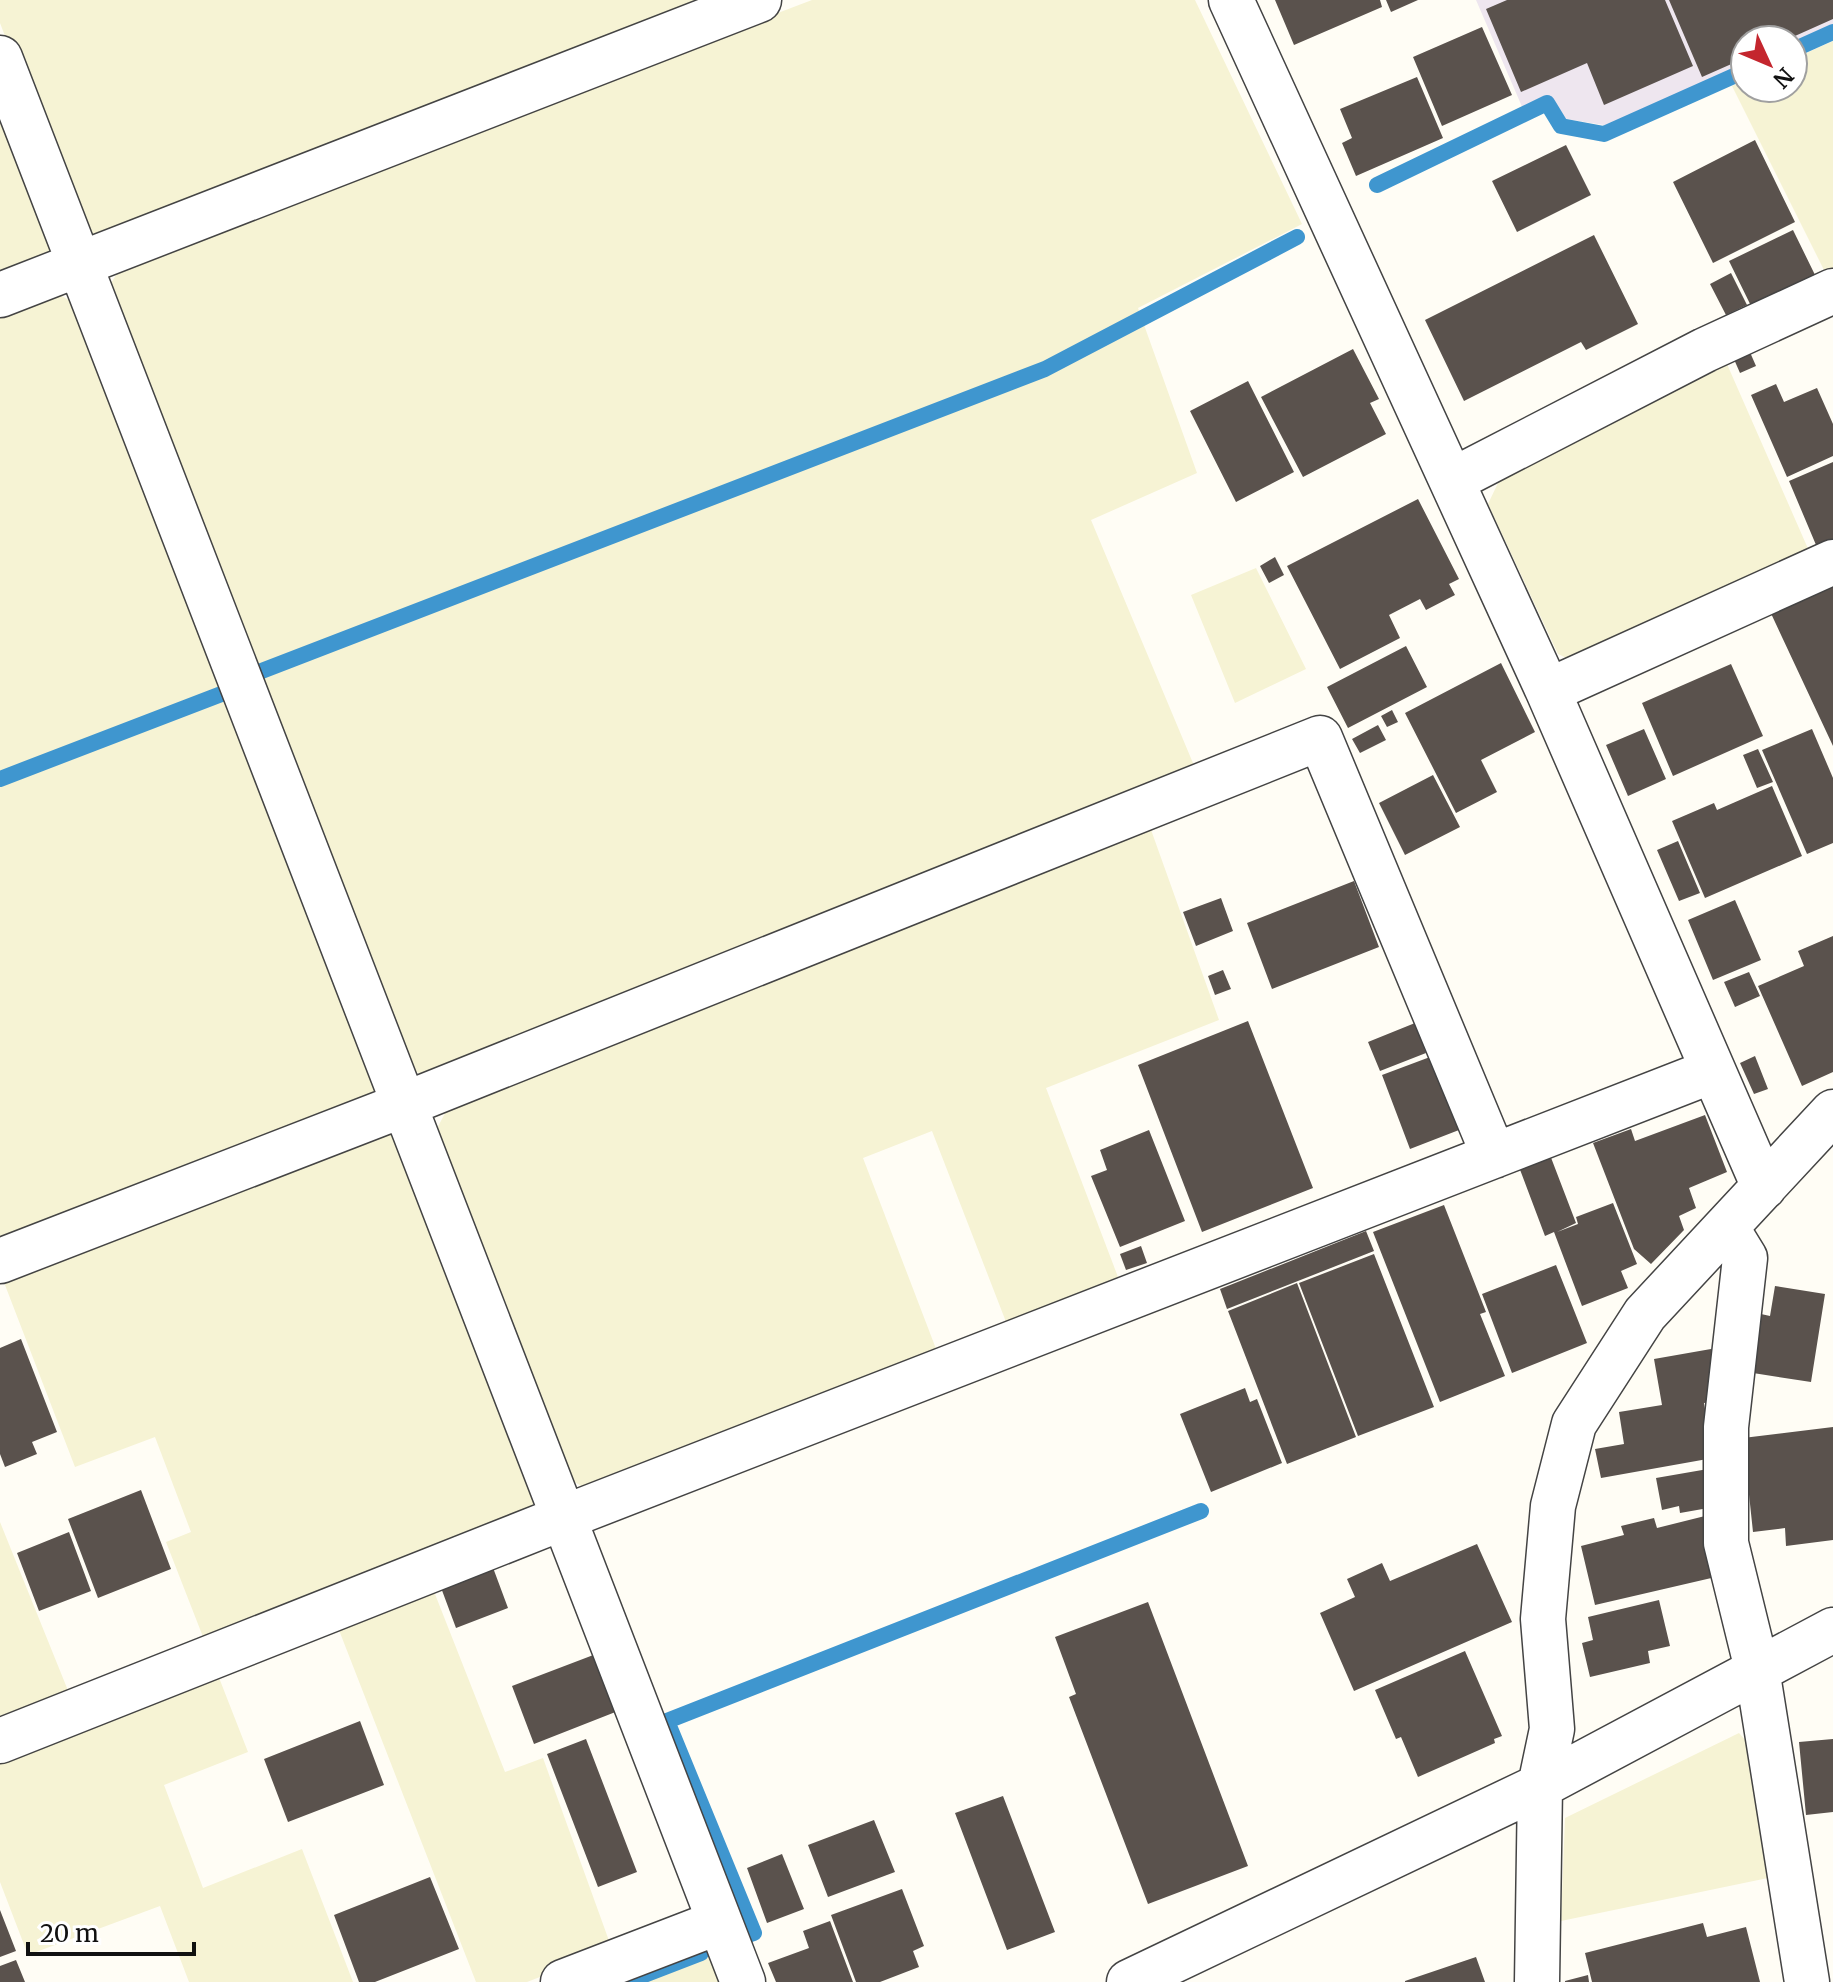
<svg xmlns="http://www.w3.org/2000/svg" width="1833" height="1982" viewBox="0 0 1833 1982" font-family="Merriweather,serif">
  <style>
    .industrial { fill: #eee6ef }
    .farmland { fill: #f6f3d4 }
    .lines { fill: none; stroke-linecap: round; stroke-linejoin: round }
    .stream { stroke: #3f96cf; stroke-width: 16 }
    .building { fill: #5a524d }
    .minor-casing { stroke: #444; stroke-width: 47 }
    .minor { stroke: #fff; stroke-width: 44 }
  </style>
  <rect width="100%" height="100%" fill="#fffdf5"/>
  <!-- industrial -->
  <path class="industrial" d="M 1476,0 L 1833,0 L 1833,26 L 1793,44 L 1793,40 L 1745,40 L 1745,65 L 1610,126 L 1566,119 L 1550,97 L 1523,109 Z"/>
  <!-- farmland -->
  <path class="farmland" d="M 0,0 L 715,0 L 96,242 L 81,234 L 0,23 Z
    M 812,0 L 1195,0 L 1302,224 L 1138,308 L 1197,473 L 1091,520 L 1198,775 L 425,1076 L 405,1066 L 101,300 L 125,260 Z
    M 1833,41 L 1833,276 L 1828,278 L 1732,86 L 1745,80 L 1745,88 L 1793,88 L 1793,59 Z
    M 0,97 L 58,250 L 0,283 Z
    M 52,290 L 77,305 L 382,1104 L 0,1250 L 0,310 Z
    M 1723,355 L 1813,560 L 1581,665 L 1558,654 L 1488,504 L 1507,464 Z
    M 1256,568 L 1306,669 L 1235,703 L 1191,595 Z
    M 1150,827 L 1219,1020 L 1046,1088 L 1118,1277 L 1063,1299 L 1065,1305 L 1008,1327 L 932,1131 L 863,1158 L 938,1354 L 588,1490 L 568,1478 L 432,1138 L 453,1098 Z
    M 377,1125 L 406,1146 L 541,1486 L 528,1517 L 205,1642 L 166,1542 L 191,1532 L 155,1437 L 75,1467 L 0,1272 Z
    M 0,1522 L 69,1693 L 0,1720 Z
    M 433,1589 L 505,1772 L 543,1758 L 612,1949 L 527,1982 L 476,1982 L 337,1625 Z
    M 216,1670 L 248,1752 L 164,1785 L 203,1888 L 302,1849 L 353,1982 L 189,1982 L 160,1906 L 28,1955 L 0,1882 L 0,1756 Z
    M 1739,1733 L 1754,1750 L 1782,1875 L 1561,1921 L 1565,1818 Z
    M 714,1954 L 726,1982 L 640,1982 Z"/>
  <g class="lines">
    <!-- stream -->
    <path class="stream" d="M 1793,50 L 1833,32
      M 1377,185 L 1547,103 L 1561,126 L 1604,134 L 1745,71
      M 259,672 L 1045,369 L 1297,237
      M 0,779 L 224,693
      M 745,1936 L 754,1933 L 667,1721 L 1201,1511
      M 626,1982 L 701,1953"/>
  </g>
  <!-- building -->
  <path class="building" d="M 1275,0 L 1380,0 L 1382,7 L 1294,45 Z
    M 1386,0 L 1418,0 L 1391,12 Z
    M 1507,0 L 1665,0 L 1693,66 L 1604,105 L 1587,63 L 1521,92 L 1486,9 Z
    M 1669,0 L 1833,0 L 1833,19 L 1786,40 L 1745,40 L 1745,58 L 1702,77 Z
    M 1482,27 L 1512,95 L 1442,126 L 1413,57 Z
    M 1417,77 L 1443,138 L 1356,176 L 1342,143 L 1352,138 L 1340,109 Z
    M 1755,140 L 1795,222 L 1713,263 L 1673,182 Z
    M 1566,145 L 1591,195 L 1517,232 L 1492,181 Z
    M 1793,230 L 1817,279 L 1753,310 L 1729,261 Z
    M 1594,235 L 1638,324 L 1586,350 L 1581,342 L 1464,401 L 1425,320 Z
    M 1731,273 L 1747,305 L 1726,315 L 1710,284 Z
    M 1353,349 L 1379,399 L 1370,403 L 1386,434 L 1303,477 L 1261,397 Z
    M 1749,350 L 1756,366 L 1740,373 L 1733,357 Z
    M 1248,381 L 1294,472 L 1236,502 L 1190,411 Z
    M 1776,384 L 1784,402 L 1817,388 L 1833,424 L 1833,456 L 1787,477 L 1751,395 Z
    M 1833,462 L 1833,546 L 1819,552 L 1789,481 Z
    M 1418,499 L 1459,579 L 1449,584 L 1455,595 L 1426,610 L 1420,599 L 1389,615 L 1400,638 L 1340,669 L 1287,566 Z
    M 1275,557 L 1284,575 L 1269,583 L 1260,566 Z
    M 1833,578 L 1833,746 L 1768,607 Z
    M 1406,646 L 1427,687 L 1348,728 L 1327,687 Z
    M 1501,663 L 1535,732 L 1481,760 L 1497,792 L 1456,813 L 1405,713 Z
    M 1731,664 L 1763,736 L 1673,776 L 1642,703 Z
    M 1392,710 L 1398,722 L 1387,727 L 1381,716 Z
    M 1378,725 L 1386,740 L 1360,753 L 1352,739 Z
    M 1644,729 L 1666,779 L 1628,796 L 1606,745 Z
    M 1812,729 L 1833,778 L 1833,843 L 1807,854 L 1762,750 Z
    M 1758,749 L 1773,782 L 1757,788 L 1743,755 Z
    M 1433,775 L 1460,827 L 1405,855 L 1379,803 Z
    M 1772,786 L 1802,856 L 1705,898 L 1672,821 L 1714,803 L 1717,810 Z
    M 1678,841 L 1700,893 L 1679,901 L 1657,850 Z
    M 1354,881 L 1379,947 L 1272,989 L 1247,923 Z
    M 1221,898 L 1233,931 L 1196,946 L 1183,912 Z
    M 1735,900 L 1761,960 L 1713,980 L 1688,920 Z
    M 1833,936 L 1833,1072 L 1802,1086 L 1758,986 L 1804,966 L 1798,951 Z
    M 1223,970 L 1231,989 L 1215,995 L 1208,976 Z
    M 1749,972 L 1760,996 L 1735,1007 L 1724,982 Z
    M 1248,1021 L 1313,1188 L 1202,1232 L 1138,1065 Z
    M 1415,1023 L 1426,1053 L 1380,1071 L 1368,1042 Z
    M 1755,1056 L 1768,1089 L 1754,1094 L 1740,1063 Z
    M 1430,1057 L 1459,1130 L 1410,1149 L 1382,1075 Z
    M 1705,1115 L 1727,1172 L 1689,1188 L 1696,1208 L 1679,1216 L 1684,1230 L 1651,1264 L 1634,1249 L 1593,1143 L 1631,1129 L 1635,1141 Z
    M 1149,1130 L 1185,1221 L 1120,1247 L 1091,1176 L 1107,1170 L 1100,1150 Z
    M 1550,1155 L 1576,1223 L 1557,1232 L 1578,1224 L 1576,1217 L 1613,1203 L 1637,1264 L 1621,1271 L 1628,1288 L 1582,1306 L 1554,1232 L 1545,1236 L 1519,1167 Z
    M 1444,1205 L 1486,1312 L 1480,1314 L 1505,1376 L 1440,1402 L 1373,1232 Z
    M 1366,1231 L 1374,1251 L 1227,1309 L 1220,1289 Z
    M 1141,1246 L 1147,1263 L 1126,1270 L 1120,1254 Z
    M 1374,1254 L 1434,1407 L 1358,1436 L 1299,1283 Z
    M 1556,1265 L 1587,1343 L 1512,1373 L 1482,1294 Z
    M 1297,1283 L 1356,1437 L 1287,1464 L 1228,1311 Z
    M 1775,1286 L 1825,1294 L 1811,1382 L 1753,1373 L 1761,1314 L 1770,1316 Z
    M 21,1339 L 57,1432 L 32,1442 L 37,1454 L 5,1467 L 0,1454 L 0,1348 Z
    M 1711,1349 L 1721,1401 L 1704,1403 L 1713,1458 L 1601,1478 L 1595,1449 L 1624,1444 L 1619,1412 L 1662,1405 L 1654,1359 Z
    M 1245,1388 L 1250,1402 L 1257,1399 L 1282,1463 L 1211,1492 L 1180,1414 Z
    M 1833,1427 L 1833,1540 L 1786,1546 L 1785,1528 L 1753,1532 L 1743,1438 Z
    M 1708,1469 L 1714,1507 L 1680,1513 L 1679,1506 L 1662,1510 L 1656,1478 Z
    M 141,1490 L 171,1569 L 98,1598 L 68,1519 Z
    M 1705,1516 L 1720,1576 L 1595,1605 L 1581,1546 L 1624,1535 L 1621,1526 L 1654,1518 L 1657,1528 Z
    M 69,1532 L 91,1591 L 39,1611 L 17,1553 Z
    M 1477,1544 L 1512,1622 L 1354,1691 L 1320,1613 L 1355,1597 L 1347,1579 L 1382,1563 L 1390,1581 Z
    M 492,1565 L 508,1608 L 456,1628 L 440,1585 Z
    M 1659,1600 L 1670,1646 L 1648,1651 L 1650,1663 L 1590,1677 L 1582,1643 L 1593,1640 L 1588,1617 Z
    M 1148,1602 L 1248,1866 L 1148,1904 L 1069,1697 L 1076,1694 L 1055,1637 Z
    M 1465,1651 L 1502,1736 L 1494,1739 L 1495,1743 L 1418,1777 L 1401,1737 L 1396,1739 L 1375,1690 Z
    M 596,1654 L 618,1711 L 534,1744 L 512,1686 Z
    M 360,1721 L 384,1785 L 288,1822 L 264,1759 Z
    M 586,1739 L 637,1872 L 598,1887 L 547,1754 Z
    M 1833,1739 L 1833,1812 L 1806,1815 L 1799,1742 Z
    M 1003,1796 L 1055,1932 L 1007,1950 L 955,1813 Z
    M 874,1820 L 895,1872 L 828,1897 L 808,1845 Z
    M 782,1854 L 804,1909 L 767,1923 L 747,1868 Z
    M 430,1877 L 459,1949 L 375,1982 L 359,1982 L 334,1915 Z
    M 902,1889 L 924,1946 L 913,1951 L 919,1967 L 880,1982 L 856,1982 L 831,1915 Z
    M 0,1910 L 16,1951 L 0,1957 Z
    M 830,1921 L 853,1982 L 776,1982 L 768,1963 L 809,1948 L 803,1931 Z
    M 1703,1923 L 1707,1937 L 1746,1927 L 1760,1982 L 1592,1982 L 1585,1953 Z
    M 1476,1957 L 1485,1982 L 1405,1982 L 1405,1981 Z
    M 16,1960 L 25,1982 L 0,1982 L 0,1966 Z
    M 1588,1975 L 1589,1982 L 1565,1982 L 1565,1981 Z"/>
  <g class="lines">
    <!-- minor casing -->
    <g class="minor-casing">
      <path id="minor" d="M 1231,0 L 1548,691 L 1764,1187
        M 0,58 L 743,1982
        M 0,295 L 759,0
        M 1453,480 L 1705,350 L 1833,291
        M 1548,691 L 1833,562
        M 1726,1227 L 1745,1258 L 1726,1427 L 1726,1543 L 1757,1669 L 1807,1982
        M 0,1261 L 403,1105 L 1320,738 L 1494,1156
        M 0,1741 L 565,1517 L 1712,1071
        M 563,1982 L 719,1922
        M 1129,1982 L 1540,1786 L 1833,1630
        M 1537,1982 L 1540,1786 L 1552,1729 L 1543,1619 L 1553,1506 L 1574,1424 L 1645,1314 L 1833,1112"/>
    </g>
    <!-- minor -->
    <use href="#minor" class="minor"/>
  </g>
  <!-- north arrow -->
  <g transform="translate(1769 64) rotate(134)"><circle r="38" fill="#ffffff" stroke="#a0a0a0" stroke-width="2"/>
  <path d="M0-6L14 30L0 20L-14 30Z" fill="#c4262e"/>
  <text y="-12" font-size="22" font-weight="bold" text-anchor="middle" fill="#111111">N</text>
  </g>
  <!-- scale -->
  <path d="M28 1942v12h166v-12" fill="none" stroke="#111111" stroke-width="4"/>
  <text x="40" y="1942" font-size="24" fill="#111111" stroke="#ffffff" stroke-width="6" paint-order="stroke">20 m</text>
</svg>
